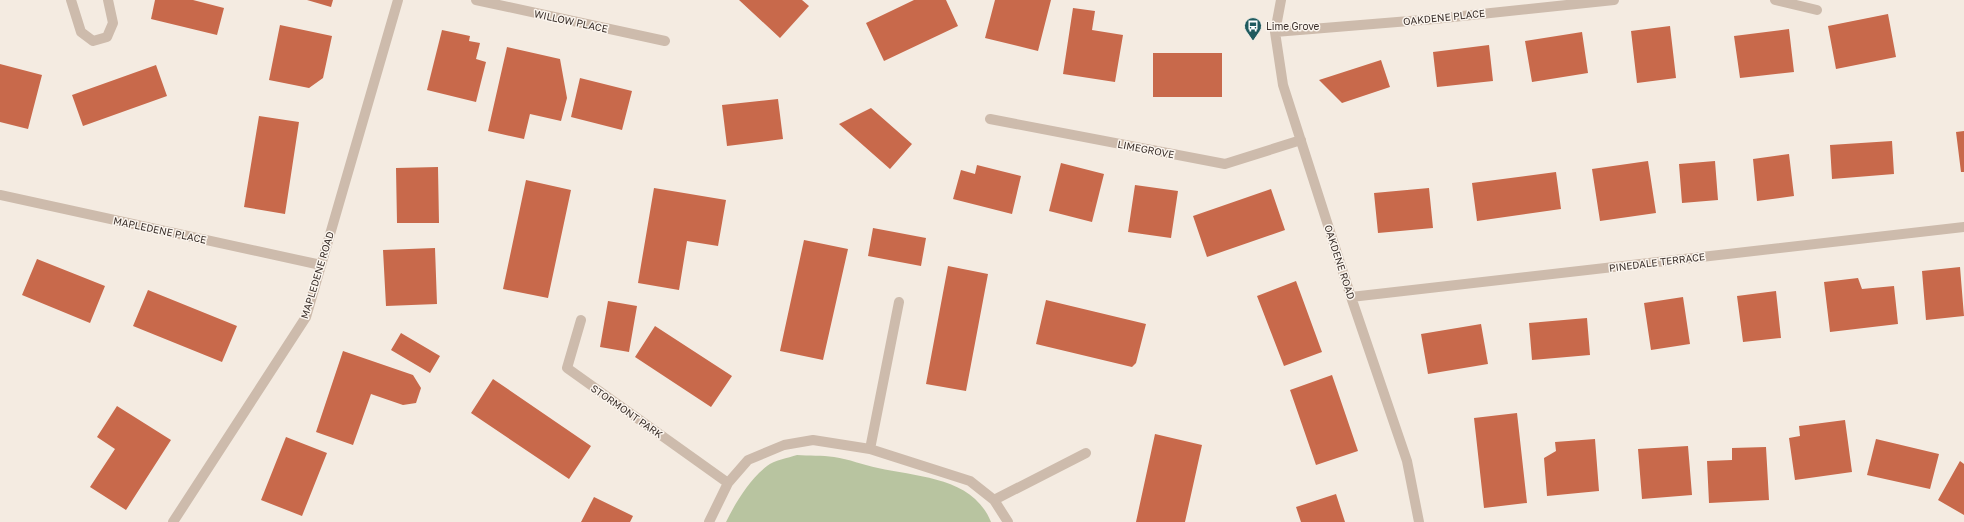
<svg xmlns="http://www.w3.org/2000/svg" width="1964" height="522" viewBox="0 0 1964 522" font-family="'Golos Text',sans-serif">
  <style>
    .green { fill: #b8c4a0 }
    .building { fill: #c8694b }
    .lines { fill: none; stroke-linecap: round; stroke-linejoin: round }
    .street { stroke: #cdbbac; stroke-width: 10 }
    .labels { text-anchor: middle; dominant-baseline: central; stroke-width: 3; stroke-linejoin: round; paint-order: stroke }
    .street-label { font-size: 10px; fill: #3b302b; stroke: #fbf5ee }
    .poi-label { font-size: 10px; fill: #3b302b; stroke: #fbf5ee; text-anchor: start }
  </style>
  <rect width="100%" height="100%" fill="#f4ebe1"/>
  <!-- green -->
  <path class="green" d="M 797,455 C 809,456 822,455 834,457 C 849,459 863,465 878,468 C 918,477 973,477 991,522 L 726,522 C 736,502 749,480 767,466 C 774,460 788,458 797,455 Z"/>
  <!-- building -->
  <path class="building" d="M 155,0 L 193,0 L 224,8 L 217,35 L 151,19 Z
    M 307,0 L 333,0 L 331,7 Z
    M 739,0 L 802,0 L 809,6 L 780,38 Z
    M 914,0 L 946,0 L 958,26 L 884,61 L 866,23 Z
    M 995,0 L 1051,0 L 1038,51 L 985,38 Z
    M 1073,8 L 1095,11 L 1092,30 L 1123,35 L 1115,82 L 1063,74 Z
    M 1888,14 L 1896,57 L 1836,69 L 1828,26 Z
    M 280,25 L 332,36 L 323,78 L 309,88 L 269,80 Z
    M 1670,26 L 1676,78 L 1637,83 L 1631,31 Z
    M 1789,29 L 1794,72 L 1740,78 L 1734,36 Z
    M 442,30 L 470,36 L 469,41 L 480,43 L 476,59 L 486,62 L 476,102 L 427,90 Z
    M 1582,32 L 1588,73 L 1532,82 L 1525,41 Z
    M 1489,45 L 1493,81 L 1437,87 L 1433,52 Z
    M 507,47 L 560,59 L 567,98 L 561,121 L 530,114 L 524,139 L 488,131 Z
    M 1153,53 L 1222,53 L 1222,97 L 1153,97 Z
    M 1381,60 L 1390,87 L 1342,103 L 1319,80 Z
    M 0,64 L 42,75 L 28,129 L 0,122 Z
    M 156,65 L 167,96 L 83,126 L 72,95 Z
    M 580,78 L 632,91 L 622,130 L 571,117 Z
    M 778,99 L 783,139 L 727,146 L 722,105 Z
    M 871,108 L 912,144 L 890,169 L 839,124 Z
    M 259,116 L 299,122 L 285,214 L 244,207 Z
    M 1964,131 L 1964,172 L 1961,172 L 1956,132 Z
    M 1892,141 L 1894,174 L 1832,179 L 1830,145 Z
    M 1789,154 L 1794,196 L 1757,201 L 1753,159 Z
    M 1648,161 L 1656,213 L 1600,221 L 1592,169 Z
    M 1715,161 L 1718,200 L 1682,203 L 1679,164 Z
    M 1061,163 L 1104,174 L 1092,222 L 1049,211 Z
    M 977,165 L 1021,176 L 1012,214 L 953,199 L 961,170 L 975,174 Z
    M 438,167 L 439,223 L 397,223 L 396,168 Z
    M 1556,172 L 1561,209 L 1477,221 L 1472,183 Z
    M 526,180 L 571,190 L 548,298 L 503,289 Z
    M 1135,185 L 1178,191 L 1171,238 L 1128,232 Z
    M 654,188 L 726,200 L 718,246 L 687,241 L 679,290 L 638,283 Z
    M 1429,188 L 1433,228 L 1378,233 L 1374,193 Z
    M 1271,189 L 1285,230 L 1207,257 L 1193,216 Z
    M 873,228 L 926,238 L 921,266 L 868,256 Z
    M 804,240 L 848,249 L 823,360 L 780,351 Z
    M 435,248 L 437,304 L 386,306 L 383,250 Z
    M 37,259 L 105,286 L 90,323 L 22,295 Z
    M 948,266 L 988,274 L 966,391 L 926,384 Z
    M 1960,267 L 1964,316 L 1926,320 L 1922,271 Z
    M 1858,278 L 1862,289 L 1894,286 L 1898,324 L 1830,332 L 1824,282 Z
    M 1296,281 L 1322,352 L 1284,366 L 1257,296 Z
    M 148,290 L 237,326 L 222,362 L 133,326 Z
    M 1776,291 L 1781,338 L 1743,342 L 1737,296 Z
    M 1683,297 L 1690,344 L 1651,350 L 1644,303 Z
    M 1046,300 L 1146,324 L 1136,363 L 1132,367 L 1036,344 Z
    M 608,301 L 637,306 L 629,352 L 600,347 Z
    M 1587,318 L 1590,355 L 1532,360 L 1529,323 Z
    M 1481,324 L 1488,364 L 1428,374 L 1421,334 Z
    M 655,326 L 732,376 L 711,407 L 635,357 Z
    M 401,333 L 440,356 L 430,373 L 391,350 Z
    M 343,351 L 413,375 L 421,388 L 416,403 L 403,405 L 371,394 L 353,445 L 316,432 Z
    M 1332,375 L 1358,451 L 1316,465 L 1290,390 Z
    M 493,379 L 591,446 L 569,479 L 471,413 Z
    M 117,406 L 171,440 L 126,510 L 90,487 L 115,449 L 97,437 Z
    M 1517,413 L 1527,503 L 1484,508 L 1474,418 Z
    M 1845,420 L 1852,472 L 1795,480 L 1789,438 L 1800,436 L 1799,426 Z
    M 1155,434 L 1202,445 L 1185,522 L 1136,522 Z
    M 286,437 L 327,453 L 302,516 L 261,500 Z
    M 1595,439 L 1599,491 L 1547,496 L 1544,458 L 1556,451 L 1555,442 Z
    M 1876,439 L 1939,454 L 1930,489 L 1867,475 Z
    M 1688,446 L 1692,495 L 1642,499 L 1638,449 Z
    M 1766,447 L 1769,500 L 1709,503 L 1707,461 L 1732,460 L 1732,448 Z
    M 1960,461 L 1964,464 L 1964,515 L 1938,500 Z
    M 1336,494 L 1345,522 L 1301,522 L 1296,507 Z
    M 594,497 L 633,516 L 630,522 L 581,522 Z"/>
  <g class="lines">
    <!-- street -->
    <path class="street" d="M 71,0 L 81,32 L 93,41 L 107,37 L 113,23 L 108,0
      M 476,0 L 665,41
      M 1281,0 L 1275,32 L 1283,85 L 1351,297 L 1407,461 L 1419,522
      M 1775,0 L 1817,10
      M 1275,32 L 1434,19 L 1614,0
      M 990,119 L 1225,164 L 1301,140
      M 0,195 L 321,265
      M 1351,297 L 1964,227
      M 581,320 L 567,368 L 728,483
      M 870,449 L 899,302
      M 994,500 L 1086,453
      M 173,522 L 306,317 L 398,0
      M 709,522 L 728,483 L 748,460 L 784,445 L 813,440 L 870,449 L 970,481 L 994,500 L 1008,522"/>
  </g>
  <!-- icons -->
  <defs>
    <g id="bus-pin" transform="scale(0.9)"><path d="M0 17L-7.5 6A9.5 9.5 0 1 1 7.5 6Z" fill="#1f5a5e" stroke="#fbf5ee"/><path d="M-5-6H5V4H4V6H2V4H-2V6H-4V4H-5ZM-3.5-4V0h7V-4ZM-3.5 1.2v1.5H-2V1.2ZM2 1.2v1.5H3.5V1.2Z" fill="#fff"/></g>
  </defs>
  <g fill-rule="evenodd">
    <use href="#bus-pin" x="1253" y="26"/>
  </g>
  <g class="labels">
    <!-- street labels -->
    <g class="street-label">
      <text transform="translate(1444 17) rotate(-6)">OAKDENE PLACE</text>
      <text transform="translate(571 21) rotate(12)">WILLOW PLACE</text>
      <text transform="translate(1146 149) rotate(11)">LIMEGROVE</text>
      <text transform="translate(160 230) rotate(12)">MAPLEDENE PLACE</text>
      <text transform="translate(1340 262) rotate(72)">OAKDENE ROAD</text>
      <text transform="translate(1657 262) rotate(-7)">PINEDALE TERRACE</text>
      <text transform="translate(317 275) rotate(-73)">MAPLEDENE ROAD</text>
      <text transform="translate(627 411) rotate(35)">STORMONT PARK</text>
    </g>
    <!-- poi labels -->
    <g class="poi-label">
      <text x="1266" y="26">Lime Grove</text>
    </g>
  </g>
</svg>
